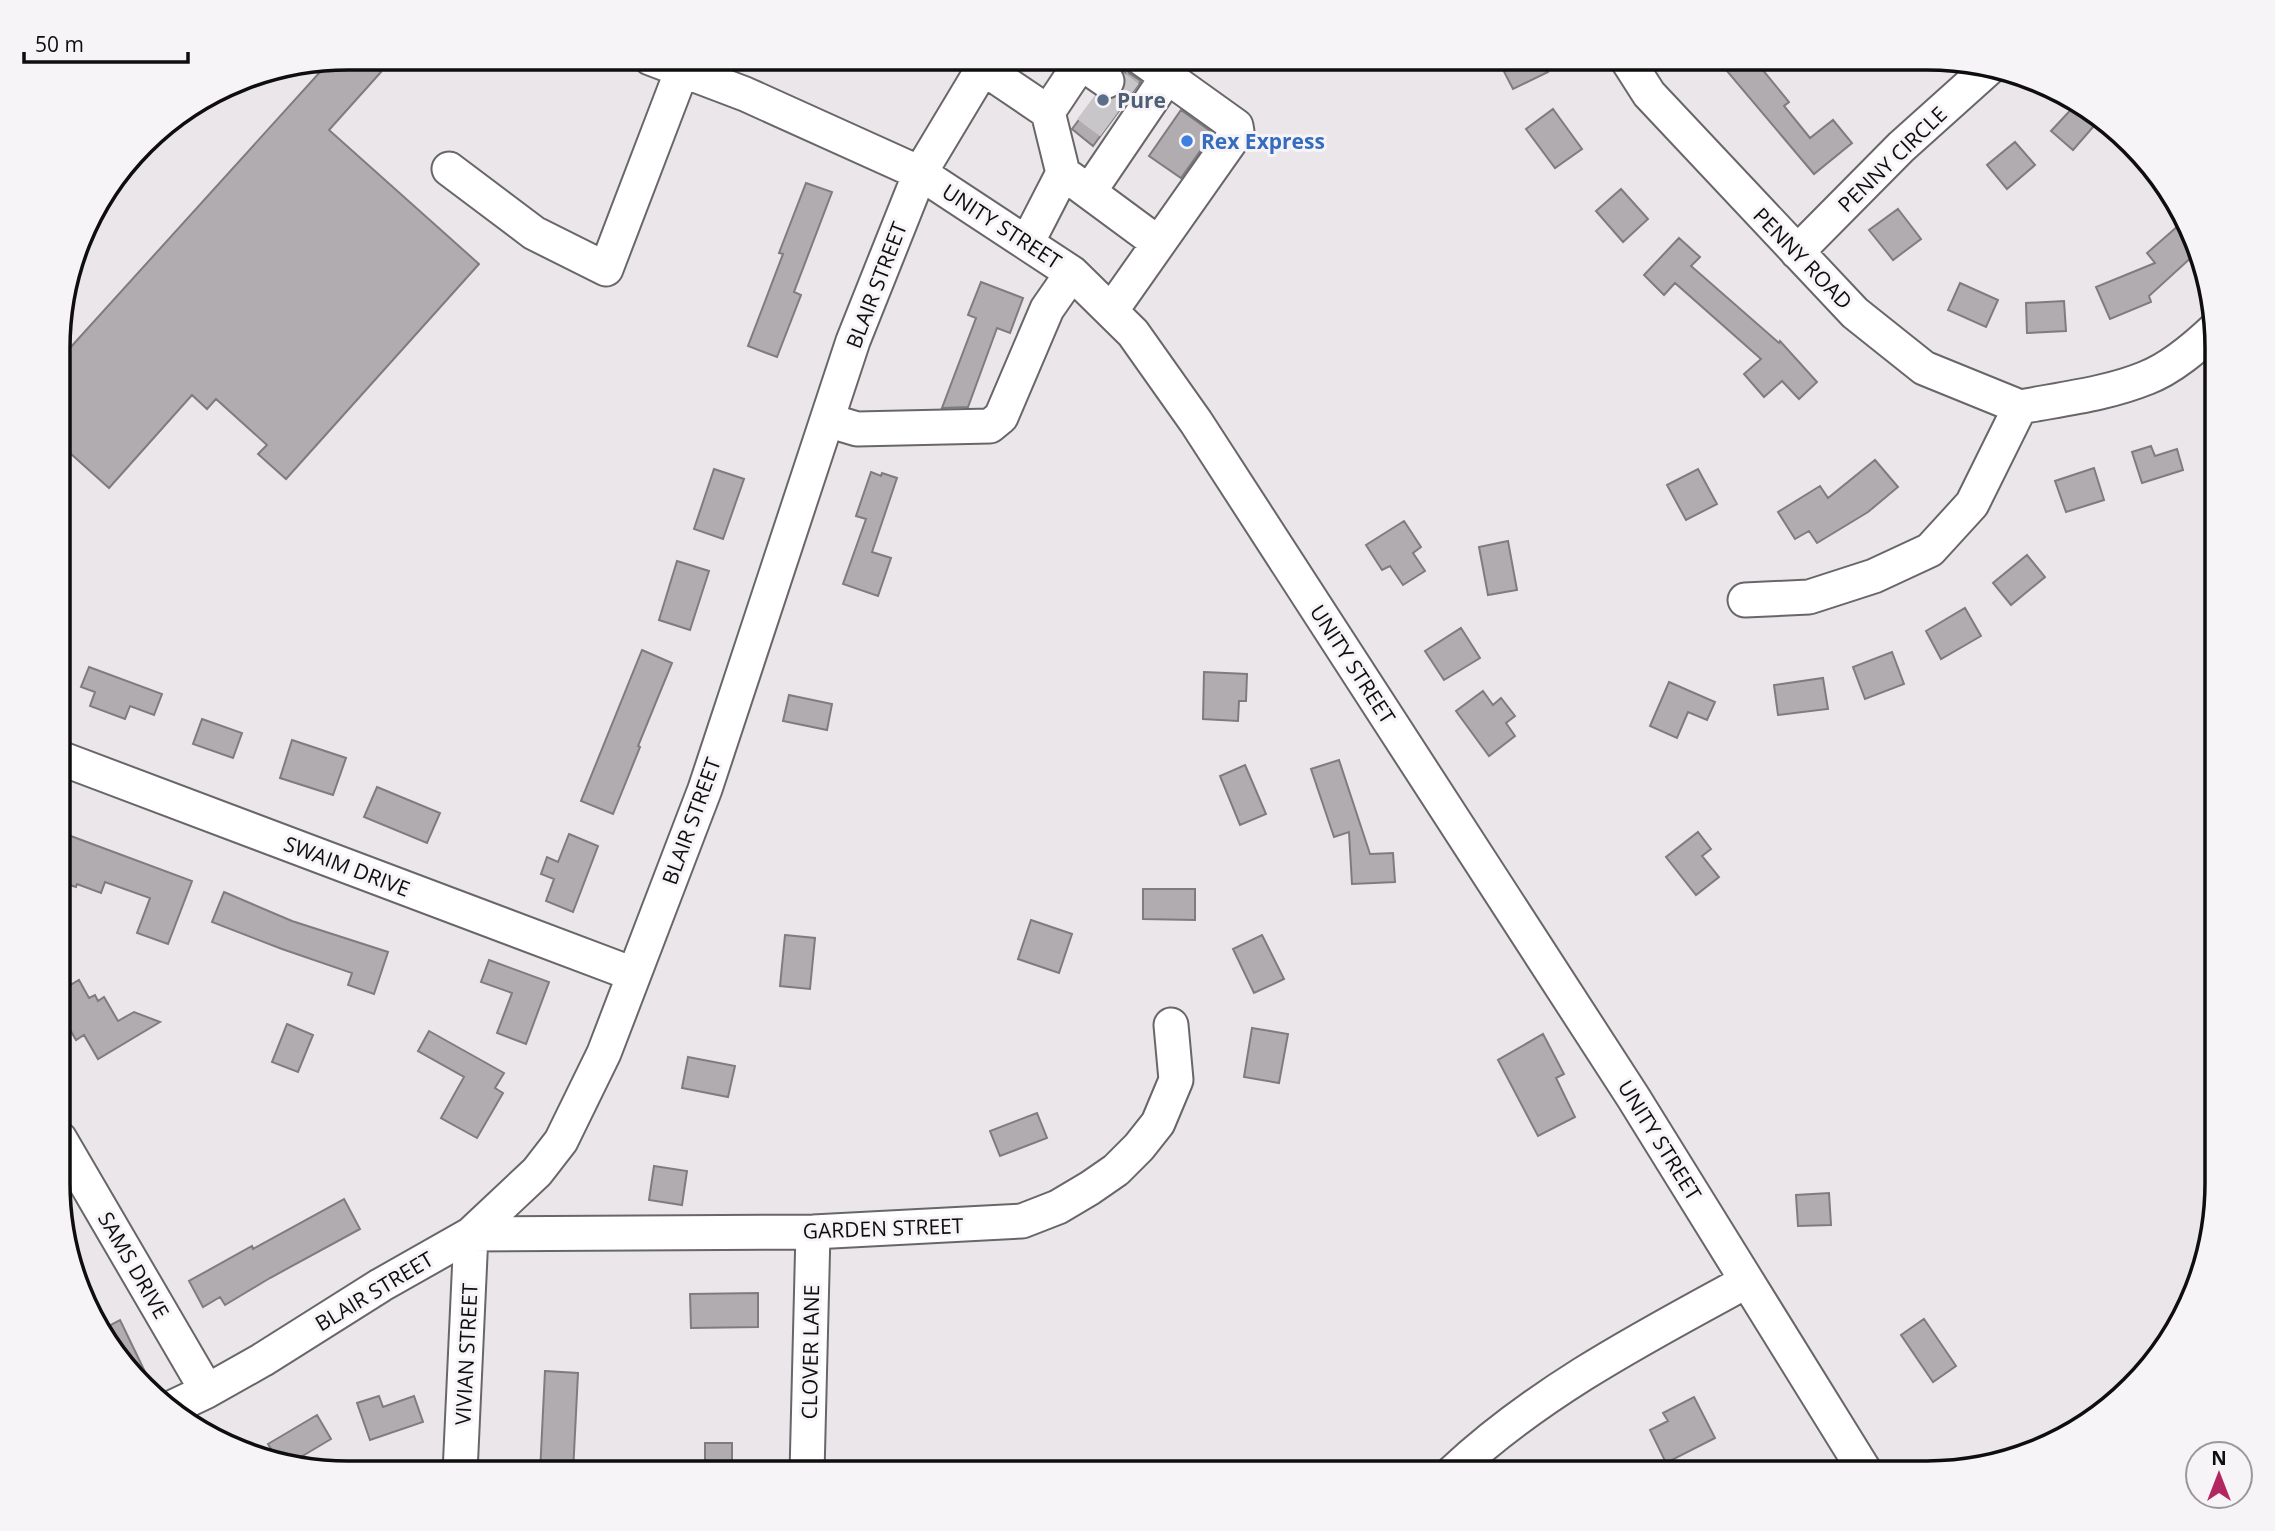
<svg xmlns="http://www.w3.org/2000/svg" width="2275" height="1531" viewBox="0 0 2275 1531" font-family="'Open Sans',sans-serif">
  <style>
    .building { fill: #b0acaf; stroke: #7f7c7f; stroke-width: 2 }
    .lines { fill: none; stroke-linecap: round; stroke-linejoin: round }
    .minor-tunnel { stroke: #c9c6c9; stroke-width: 33; stroke-dasharray: 33 17; stroke-linecap: butt }
    .minor-casing { stroke: #696669; stroke-width: 37 }
    .minor { stroke: #fff; stroke-width: 33 }
    .service-dot { fill: #5c6f8a; stroke: #f7f4f7; stroke-width: 2.5 }
    .shop-dot { fill: #3f7fe0; stroke: #f7f4f7; stroke-width: 2.5 }
    .labels { text-anchor: middle; dominant-baseline: central; stroke-width: 6; stroke-linejoin: round; paint-order: stroke }
    .service-label { font-size: 21px; font-weight: bold; fill: #4e5e75; stroke: #f7f4f7; text-anchor: start }
    .shop-label { font-size: 21px; font-weight: bold; fill: #366cbe; stroke: #f7f4f7; text-anchor: start }
    .street-label { font-size: 21px; fill: #0f0e0f; stroke: #f7f4f7 }
    .rim { fill: none; stroke: #0f0e0f; stroke-width: 3.5 }
  </style>
  <rect width="100%" height="100%" fill="#eae6ea"/>
  <!-- building -->
  <path class="building" d="M 348,58 L 366,58 L 381,72 L 329,130 L 479,264 L 286,479 L 258,454 L 267,445 L 216,399 L 207,409 L 192,395 L 109,488 L 60,444 L 60,359 L 330,61 Z
    M 1497,58 L 1541,58 L 1548,72 L 1513,89 Z
    M 1716,58 L 1753,58 L 1789,102 L 1784,106 L 1810,138 L 1833,120 L 1852,143 L 1814,174 Z
    M 1123,61 L 1129,73 L 1141,81 L 1093,146 L 1072,129 L 1096,97 L 1106,100 L 1116,98 L 1122,92 L 1126,82 L 1125,73 L 1119,66 Z
    M 2078,102 L 2086,106 L 2100,119 L 2073,150 L 2051,131 Z
    M 1553,109 L 1582,149 L 1555,168 L 1526,129 Z
    M 1181,110 L 1213,133 L 1181,178 L 1149,156 Z
    M 2015,142 L 2035,165 L 2007,189 L 1987,165 Z
    M 806,183 L 832,192 L 794,292 L 801,295 L 777,357 L 748,346 L 783,254 L 779,253 Z
    M 1621,189 L 1648,219 L 1623,242 L 1596,211 Z
    M 1898,209 L 1921,239 L 1893,260 L 1869,230 Z
    M 2178,226 L 2189,238 L 2194,255 L 2149,296 L 2151,302 L 2110,319 L 2096,287 L 2155,263 L 2147,253 Z
    M 1679,238 L 1700,257 L 1691,266 L 1779,343 L 1780,341 L 1817,382 L 1799,399 L 1782,381 L 1764,397 L 1744,374 L 1761,359 L 1675,283 L 1664,295 L 1644,275 Z
    M 981,282 L 1023,298 L 1010,333 L 997,328 L 968,407 L 942,408 L 976,318 L 968,315 Z
    M 1960,283 L 1998,300 L 1986,327 L 1948,310 Z
    M 2064,301 L 2066,331 L 2027,333 L 2026,303 Z
    M 2151,446 L 2155,456 L 2177,449 L 2183,470 L 2142,483 L 2132,452 Z
    M 1875,460 L 1898,487 L 1868,512 L 1817,543 L 1809,531 L 1795,539 L 1778,512 L 1820,486 L 1828,498 Z
    M 2094,468 L 2104,500 L 2066,512 L 2055,481 Z
    M 714,469 L 744,479 L 723,539 L 694,529 Z
    M 1698,469 L 1717,504 L 1686,520 L 1667,485 Z
    M 871,472 L 881,476 L 882,473 L 897,478 L 872,552 L 891,558 L 878,596 L 843,584 L 866,519 L 856,516 Z
    M 1404,521 L 1421,547 L 1413,553 L 1425,571 L 1403,585 L 1390,566 L 1382,570 L 1366,545 Z
    M 1508,541 L 1517,590 L 1488,595 L 1479,547 Z
    M 2027,555 L 2045,577 L 2011,605 L 1993,583 Z
    M 677,561 L 709,571 L 690,630 L 659,620 Z
    M 1965,608 L 1981,636 L 1941,659 L 1926,631 Z
    M 1461,628 L 1480,658 L 1444,680 L 1425,651 Z
    M 642,650 L 672,663 L 638,746 L 640,747 L 613,814 L 581,801 Z
    M 1892,652 L 1904,684 L 1865,699 L 1853,667 Z
    M 89,667 L 162,694 L 154,715 L 130,706 L 125,719 L 90,706 L 95,692 L 81,687 Z
    M 1204,672 L 1247,674 L 1246,701 L 1239,701 L 1238,721 L 1203,719 Z
    M 1823,678 L 1828,709 L 1778,715 L 1774,685 Z
    M 1669,682 L 1715,702 L 1707,720 L 1688,712 L 1677,738 L 1650,726 Z
    M 1483,691 L 1493,705 L 1501,698 L 1515,716 L 1506,723 L 1515,736 L 1489,756 L 1456,711 Z
    M 789,695 L 832,704 L 827,730 L 783,721 Z
    M 202,719 L 242,733 L 233,758 L 193,744 Z
    M 292,740 L 346,758 L 333,795 L 280,778 Z
    M 1339,760 L 1370,854 L 1393,853 L 1395,882 L 1352,884 L 1349,832 L 1334,837 L 1311,769 Z
    M 1245,765 L 1266,814 L 1240,825 L 1220,776 Z
    M 377,787 L 440,813 L 427,843 L 364,817 Z
    M 60,832 L 192,881 L 168,944 L 137,933 L 150,898 L 105,882 L 101,893 L 77,884 L 76,887 L 60,882 L 65,863 L 60,861 Z
    M 1698,832 L 1711,849 L 1702,856 L 1719,877 L 1696,895 L 1666,857 Z
    M 569,834 L 598,846 L 573,912 L 546,901 L 554,879 L 541,874 L 547,857 L 558,862 Z
    M 1143,889 L 1195,889 L 1195,920 L 1143,919 Z
    M 224,892 L 292,921 L 388,952 L 374,994 L 348,985 L 352,973 L 282,949 L 212,922 Z
    M 1031,920 L 1072,934 L 1059,973 L 1018,959 Z
    M 785,935 L 815,938 L 810,989 L 780,986 Z
    M 1262,935 L 1284,979 L 1254,993 L 1233,949 Z
    M 489,960 L 549,982 L 526,1044 L 497,1033 L 512,993 L 481,982 Z
    M 79,980 L 89,998 L 95,995 L 98,1001 L 104,997 L 118,1021 L 134,1012 L 160,1022 L 98,1059 L 84,1035 L 76,1040 L 64,1019 L 70,1015 L 60,999 L 60,991 Z
    M 287,1024 L 313,1035 L 298,1072 L 272,1062 Z
    M 1252,1028 L 1288,1034 L 1279,1083 L 1244,1077 Z
    M 429,1031 L 504,1073 L 495,1088 L 503,1093 L 477,1138 L 441,1118 L 464,1077 L 418,1051 Z
    M 1543,1034 L 1564,1074 L 1556,1078 L 1575,1117 L 1538,1136 L 1498,1060 Z
    M 688,1057 L 735,1066 L 728,1097 L 682,1088 Z
    M 1037,1113 L 1047,1138 L 1000,1156 L 990,1131 Z
    M 654,1166 L 687,1171 L 682,1205 L 649,1200 Z
    M 1829,1193 L 1831,1225 L 1798,1226 L 1796,1195 Z
    M 344,1199 L 360,1229 L 270,1278 L 225,1305 L 220,1297 L 203,1307 L 189,1281 L 252,1246 L 253,1249 Z
    M 758,1293 L 758,1327 L 691,1328 L 690,1294 Z
    M 1924,1319 L 1956,1366 L 1933,1382 L 1901,1335 Z
    M 120,1320 L 147,1376 L 144,1378 L 99,1331 Z
    M 545,1371 L 578,1373 L 573,1473 L 540,1473 Z
    M 379,1396 L 383,1407 L 414,1396 L 423,1422 L 370,1440 L 357,1403 Z
    M 1694,1397 L 1715,1438 L 1666,1463 L 1650,1430 L 1668,1421 L 1663,1413 Z
    M 317,1415 L 331,1439 L 289,1464 L 279,1462 L 268,1444 Z
    M 705,1443 L 732,1443 L 732,1473 L 705,1473 Z"/>
  <g class="lines">
    <!-- minor-tunnel -->
    <path class="minor-tunnel" d="M 1107,81 L 1129,97
      M 1087,106 L 1110,123"/>
    <!-- minor casing -->
    <g class="minor-casing">
      <path id="minor" d="M 650,58 L 745,94 L 920,173 L 1072,273 L 1133,333 L 1196,422 L 1633,1097 L 1866,1473
        M 1626,58 L 1649,94 L 1855,313 L 1924,368 L 2020,407
        M 1081,63 L 1107,81
        M 983,68 L 1048,112 L 1063,173 L 1027,243
        M 1048,112 L 1084,58
        M 449,169 L 534,233 L 606,269 L 682,70
        M 1070,178 L 1158,243
        M 1089,192 L 1167,77
        M 1797,252 L 1901,147 L 1989,68
        M 1111,311 L 1237,132 L 1236,126 L 1141,58
        M 2020,407 C 2062,399 2107,394 2146,378 C 2172,368 2196,347 2216,328
        M 827,420 L 857,429 L 990,426 L 1001,417 L 1047,309 L 1072,273
        M 1745,600 L 1809,597 L 1874,576 L 1930,550 L 1972,504 L 2020,407
        M 60,758 L 633,974
        M 60,1139 L 207,1391
        M 171,1408 L 207,1391 L 262,1360 L 381,1285 L 471,1234 L 537,1172 L 561,1141 L 604,1053 L 705,789 L 853,341 L 920,173 L 989,58
        M 460,1473 L 471,1234 L 813,1232 L 1022,1221 L 1058,1207 L 1090,1188 L 1116,1170 L 1139,1147 L 1158,1123 L 1176,1080 L 1171,1025
        M 807,1473 L 813,1232
        M 1452,1473 C 1538,1392 1644,1337 1747,1281"/>
    </g>
    <!-- minor -->
    <use href="#minor" class="minor"/>
  </g>
  <!-- markers -->
  <circle class="service-dot" cx="1103" cy="100" r="7"/>
  <circle class="shop-dot" cx="1187" cy="141" r="7"/>
  <g class="labels">
    <!-- service labels -->
    <g class="service-label">
      <text x="1117" y="100">Pure</text>
    </g>
    <!-- shop labels -->
    <g class="shop-label">
      <text x="1201" y="141">Rex Express</text>
    </g>
    <!-- street labels -->
    <g class="street-label">
      <text transform="translate(1892 159) rotate(-44)">PENNY CIRCLE</text>
      <text transform="translate(1002 226) rotate(33)">UNITY STREET</text>
      <text transform="translate(1803 258) rotate(46)">PENNY ROAD</text>
      <text transform="translate(876 285) rotate(-69)">BLAIR STREET</text>
      <text transform="translate(1353 664) rotate(57)">UNITY STREET</text>
      <text transform="translate(691 821) rotate(-70)">BLAIR STREET</text>
      <text transform="translate(347 866) rotate(21)">SWAIM DRIVE</text>
      <text transform="translate(1660 1140) rotate(58)">UNITY STREET</text>
      <text transform="translate(883 1228) rotate(-2)">GARDEN STREET</text>
      <text transform="translate(134 1265) rotate(60)">SAMS DRIVE</text>
      <text transform="translate(374 1291) rotate(-31)">BLAIR STREET</text>
      <text transform="translate(810 1352) rotate(-89)">CLOVER LANE</text>
      <text transform="translate(466 1354) rotate(-87)">VIVIAN STREET</text>
    </g>
  </g>
  <!-- crop -->
  <path d="M0 0H2275V1531H0ZM348 70H1927A278 278 0 0 1 2205 348V1183A278 278 0 0 1 1927 1461H348A278 278 0 0 1 70 1183V348A278 278 0 0 1 348 70Z" fill="#f7f4f7" fill-rule="evenodd"/>
  <path class="rim" d="M348 70H1927A278 278 0 0 1 2205 348V1183A278 278 0 0 1 1927 1461H348A278 278 0 0 1 70 1183V348A278 278 0 0 1 348 70Z"/>
  <!-- north arrow -->
  <g transform="translate(2219 1475)"><circle r="33" fill="#f7f4f7" stroke="#9a989a" stroke-width="2"/>
  <path d="M0-5L12 26L0 18L-12 26Z" fill="#b32761"/>
  <text y="-10" font-size="19" font-weight="bold" text-anchor="middle" fill="#0f0e0f">N</text>
  </g>
  <!-- scale -->
  <path d="M24 52v10h164v-10" fill="none" stroke="#0f0e0f" stroke-width="3.5"/>
  <text x="35" y="52" font-size="21" fill="#0f0e0f" stroke="#f7f4f7" stroke-width="5" paint-order="stroke">50 m</text>
</svg>
